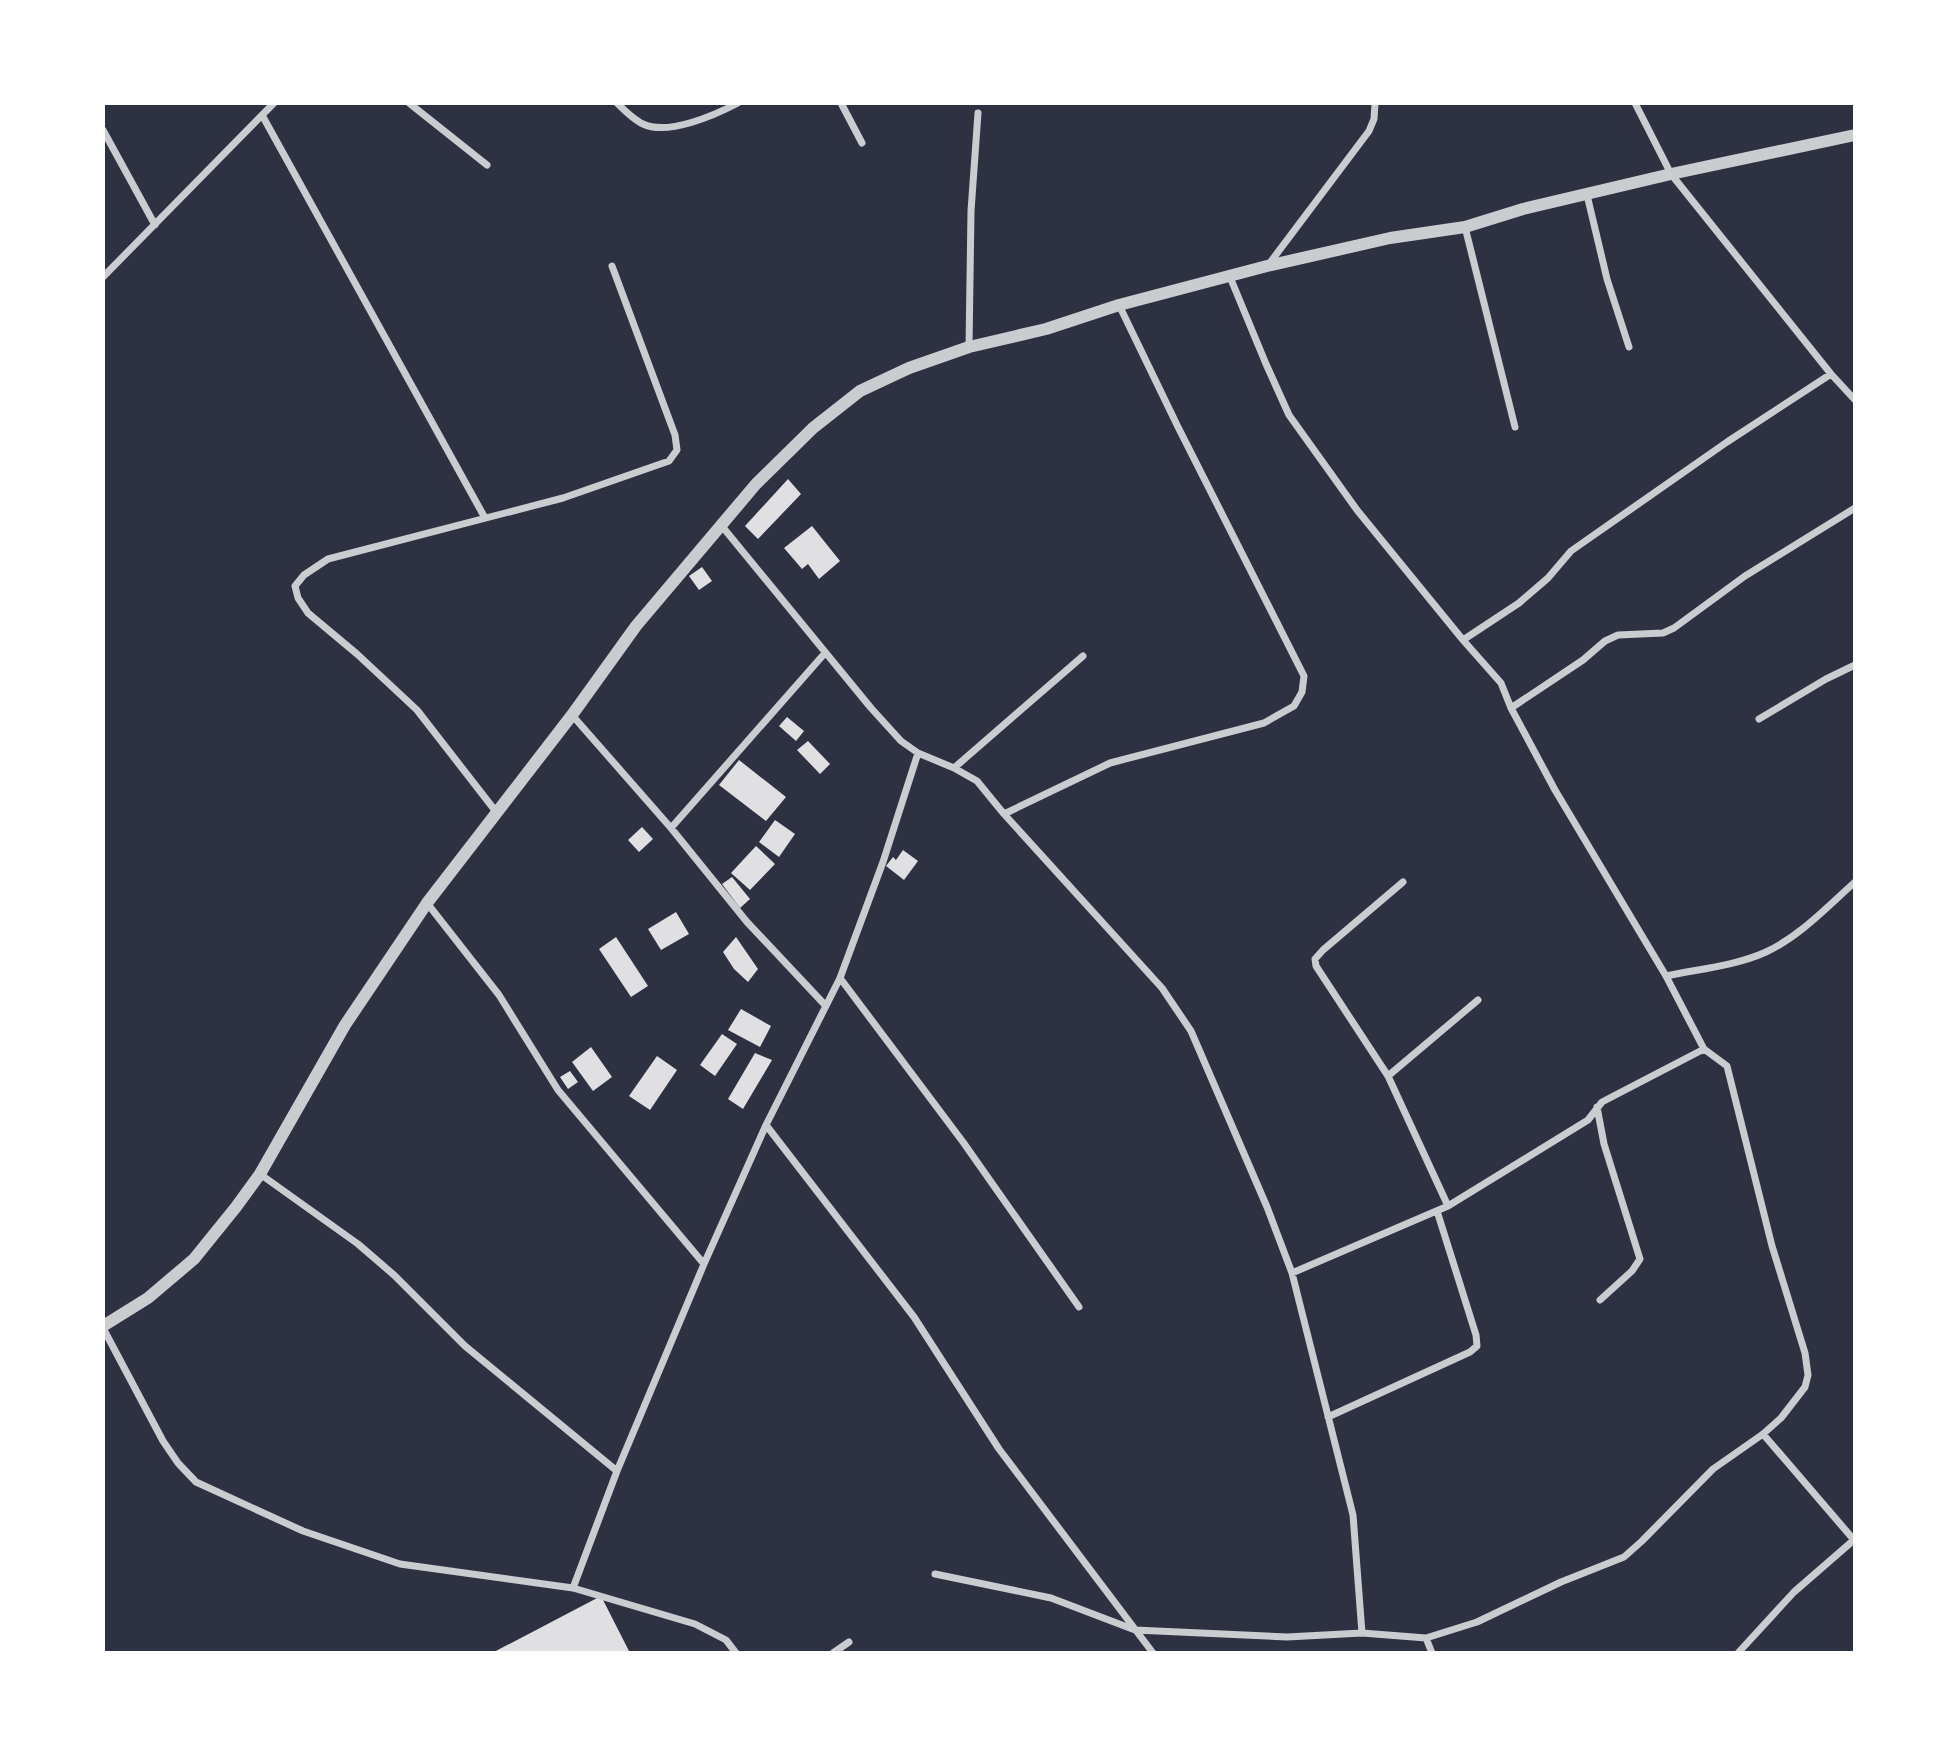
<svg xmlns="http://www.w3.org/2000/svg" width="1958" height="1756" viewBox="0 0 1958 1756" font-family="'Fira Sans Condensed',sans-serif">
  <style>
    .building { fill: #e0e0e3 }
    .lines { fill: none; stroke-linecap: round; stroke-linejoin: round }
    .minor { stroke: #caccd0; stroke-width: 7 }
    .tertiary { stroke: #caccd0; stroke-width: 12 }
  </style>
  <rect width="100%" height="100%" fill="#2d3142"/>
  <!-- building -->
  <path class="building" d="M 788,479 L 801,494 L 758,539 L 745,526 Z
    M 812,526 L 840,561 L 819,579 L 808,564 L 802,569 L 784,548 Z
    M 702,567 L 712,581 L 699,590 L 689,576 Z
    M 787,717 L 804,731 L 796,741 L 779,726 Z
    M 808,741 L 830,764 L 820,774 L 797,750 Z
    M 739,760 L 786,797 L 766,821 L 719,785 Z
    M 775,820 L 795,834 L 779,857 L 759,842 Z
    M 642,827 L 653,839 L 639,852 L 628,840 Z
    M 756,846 L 775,864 L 750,890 L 731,873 Z
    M 903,850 L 918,861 L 904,880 L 886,866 L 893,857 L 896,860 Z
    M 732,877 L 750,899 L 740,908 L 722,884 Z
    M 676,912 L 689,934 L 661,950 L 648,929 Z
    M 616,937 L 648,986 L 631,997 L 599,949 Z
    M 736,937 L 758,969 L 748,982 L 734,969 L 723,952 Z
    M 741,1009 L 771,1026 L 760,1047 L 728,1030 Z
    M 722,1034 L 737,1044 L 715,1076 L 700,1065 Z
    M 591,1047 L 612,1077 L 593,1091 L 572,1062 Z
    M 755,1053 L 772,1060 L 743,1109 L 728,1099 Z
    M 657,1056 L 677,1070 L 650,1110 L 629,1096 Z
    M 570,1071 L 578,1082 L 568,1089 L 560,1077 Z
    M 601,1596 L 630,1653 L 492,1653 Z"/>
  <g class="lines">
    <!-- minor -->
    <path class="minor" d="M 409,103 L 487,165
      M 617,103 C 624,110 634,120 643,124 C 668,136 715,115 738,103
      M 841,103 L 862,143
      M 1635,103 L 1671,174 L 1831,374 L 1855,400
      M 262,115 L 485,518
      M 103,130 L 155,225
      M 1587,195 L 1607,279 L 1629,347
      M 1465,227 L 1515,427
      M 1269,264 L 1369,131 L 1374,119 L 1375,103
      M 103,277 L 274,103
      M 969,347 L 971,211 L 978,113
      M 721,525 L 871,708 L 901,741 L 918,753 L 954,768 L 977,781 L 1004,814 L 1162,988 L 1191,1031 L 1267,1207 L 1292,1273 L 1353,1515 L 1362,1633
      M 1463,640 L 1519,603 L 1548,578 L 1571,551 L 1727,442 L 1831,374
      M 1511,708 L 1583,660 L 1605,641 L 1618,635 L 1663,633 L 1674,628 L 1745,576 L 1855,508
      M 572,715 L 671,828 L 747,922 L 825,1005
      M 1759,719 L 1826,679 L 1855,665
      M 954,768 L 1083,656
      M 497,813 L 417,710 L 357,654 L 308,613 L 298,598 L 295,586 L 304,575 L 328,559 L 563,498 L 669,461 L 677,450 L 675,435 L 612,266
      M 1004,814 L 1110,763 L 1264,723 L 1294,706 L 1302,692 L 1304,676 L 1178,427 L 1119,305
      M 671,828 L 825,653
      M 1403,882 L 1323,950 L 1315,959 L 1316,966 L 1388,1076 L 1448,1206
      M 427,903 L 499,995 L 558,1090 L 704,1264
      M 1666,976 C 1699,969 1735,966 1766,952 C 1800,936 1827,907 1855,882
      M 840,978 L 963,1142 L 1079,1307
      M 1388,1076 L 1478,1000
      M 1597,1107 L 1604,1144 L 1640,1259 L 1632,1271 L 1600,1300
      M 766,1125 L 914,1317 L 999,1449 L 1153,1653
      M 260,1174 L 358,1244 L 394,1275 L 465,1346 L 617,1471
      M 1292,1273 L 1448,1206 L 1588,1120 L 1602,1102 L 1704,1049
      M 103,1328 L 163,1441 L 178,1463 L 196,1482 L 303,1531 L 400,1564 L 573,1588 L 695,1624 L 726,1640 L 736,1653
      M 1328,1417 L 1470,1352 L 1477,1346 L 1476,1335 L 1437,1211
      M 1763,1434 L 1854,1540
      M 935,1574 L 1051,1598 L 1135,1630 L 1287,1637 L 1362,1633 L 1426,1638 L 1477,1622 L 1561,1582 L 1624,1557 L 1642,1541 L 1713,1469 L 1763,1434 L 1781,1418 L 1805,1387 L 1808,1375 L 1805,1353 L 1772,1246 L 1727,1066 L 1704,1049 L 1666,976 L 1555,790 L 1511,708 L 1501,683 L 1463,640 L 1357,510 L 1289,415 L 1266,364 L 1230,277
      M 573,1588 L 617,1471 L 704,1264 L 766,1125 L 840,978 L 883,862 L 918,753
      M 1426,1638 L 1432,1653
      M 833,1653 L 849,1642
      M 1738,1653 L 1794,1592 L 1855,1539"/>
    <!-- tertiary -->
    <path class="tertiary" d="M 103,1326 L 148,1298 L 194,1259 L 236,1207 L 260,1174 L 345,1025 L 427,903 L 572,715 L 636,626 L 756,484 L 813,428 L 860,391 L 909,368 L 969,347 L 1046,329 L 1119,305 L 1267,266 L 1390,238 L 1465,227 L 1523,209 L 1671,174 L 1855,135"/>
  </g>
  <!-- border -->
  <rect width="1958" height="1756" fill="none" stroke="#ffffff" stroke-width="210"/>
</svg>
